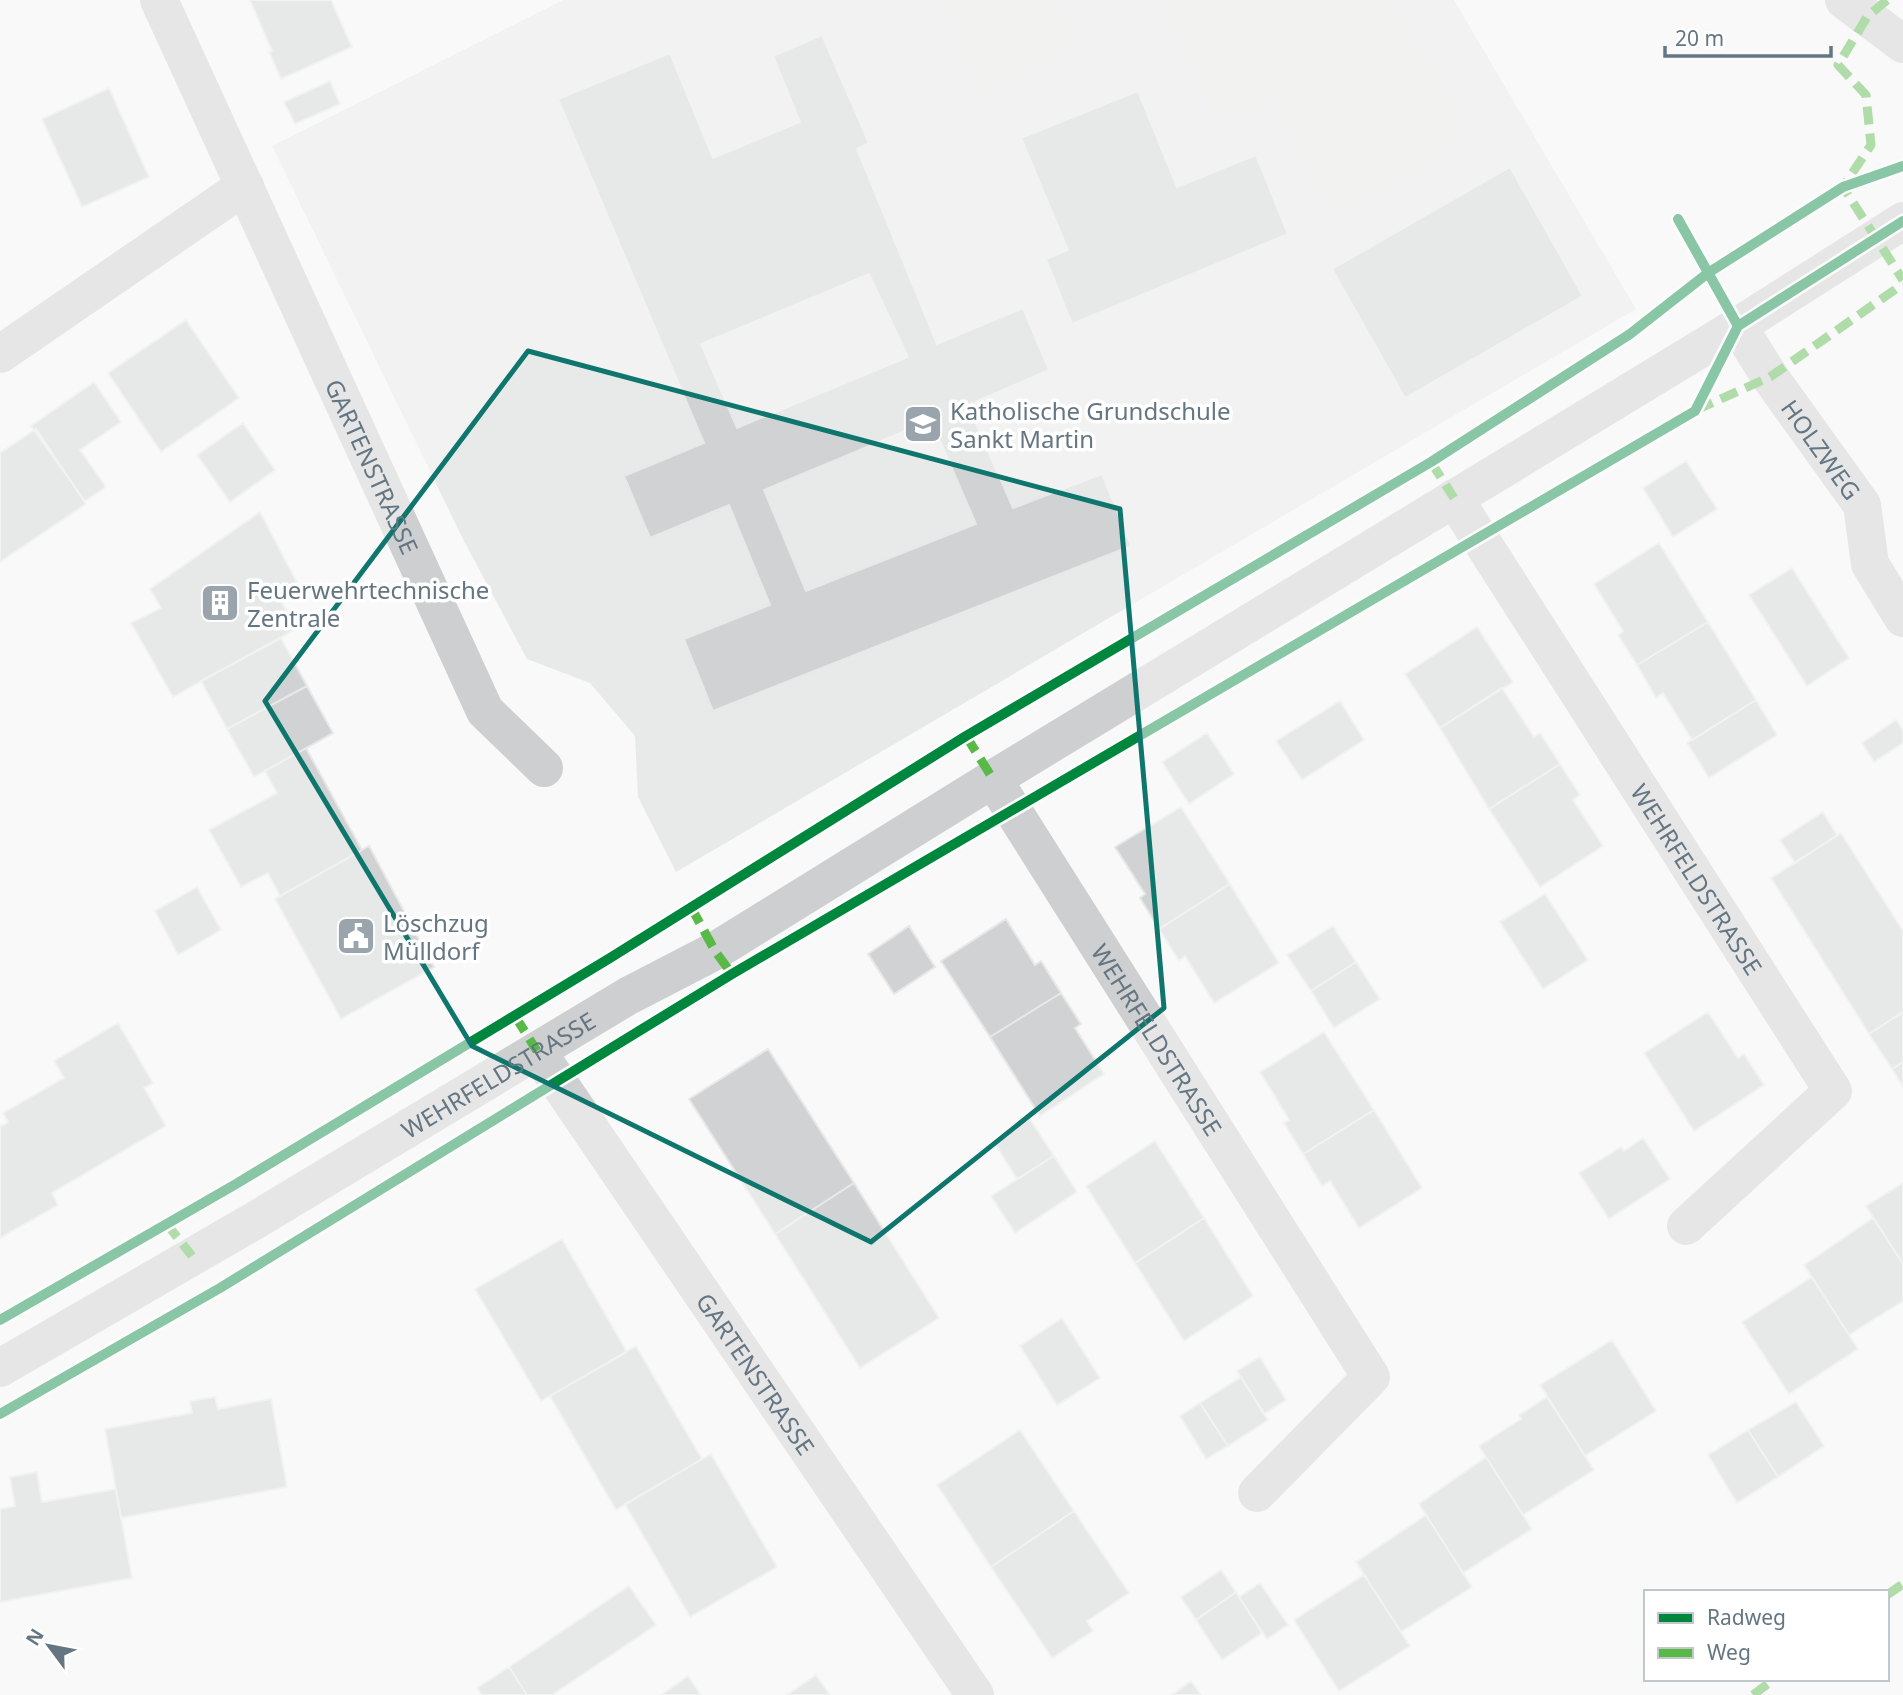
<svg xmlns="http://www.w3.org/2000/svg" width="1903" height="1695" viewBox="0 0 1903 1695" font-family="'Noto Sans',sans-serif">
  <style>
    .built { fill: #e8e9e9 }
    .green { fill: #e8ebe6 }
    .building { fill: #d0d2d3; stroke: #e8e8e8; stroke-width: 2; fill-rule: evenodd }
    .lines { fill: none; stroke-linecap: round; stroke-linejoin: round }
    .minor { stroke: #cecfd0; stroke-width: 38 }
    .quiet { stroke: #58b947; stroke-width: 9; stroke-dasharray: 18 9; stroke-linecap: butt }
    .cycleway-casing { stroke: #fff; stroke-width: 15 }
    .cycleway { stroke: #00873e; stroke-width: 10 }
    .marked { fill: none; stroke: #0f766e; stroke-width: 5; stroke-linejoin: round }
    .labels { text-anchor: middle; dominant-baseline: central; stroke-width: 7; stroke-linejoin: round; paint-order: stroke }
    .poi-label { font-size: 24px; fill: #657683; stroke: #fff; text-anchor: start }
    .street-label { font-size: 24px; fill: #657683; stroke: #fff }
  </style>
  <rect width="100%" height="100%" fill="#f9f9f9"/>
  <!-- built -->
  <path class="built" d="M 563,0 L 1454,0 L 1636,309 L 676,872 L 638,797 L 635,736 L 590,683 L 527,659 L 463,539 L 272,146 Z"/>
  <!-- green -->
  <path class="green" d="M 944,0 L 1053,0 L 1073,47 L 981,87 Z
    M 1162,0 L 1391,0 L 1467,134 L 1332,211 L 1275,94 L 1217,120 Z"/>
  <!-- building -->
  <path class="building" d="M 250,0 L 331,0 L 352,47 L 281,79 L 269,52 L 272,51 Z
    M 822,35 L 869,143 L 857,149 L 937,344 L 1023,308 L 1049,370 L 968,405 L 1013,508 L 1102,474 L 1131,546 L 713,711 L 684,639 L 770,605 L 729,505 L 650,538 L 624,476 L 704,443 L 558,99 L 670,53 L 713,158 L 800,122 L 773,56 ZM 869,274 L 908,357 L 737,428 L 701,344 ZM 931,420 L 976,524 L 806,591 L 764,490 Z
    M 330,81 L 340,104 L 295,124 L 284,102 Z
    M 109,88 L 149,177 L 82,207 L 42,119 Z
    M 1138,91 L 1177,187 L 1256,155 L 1288,234 L 1072,324 L 1046,259 L 1068,250 L 1021,138 Z
    M 1510,167 L 1583,296 L 1405,398 L 1332,269 Z
    M 186,320 L 239,398 L 161,452 L 108,373 Z
    M 94,382 L 121,422 L 80,450 L 106,487 L 85,501 L 31,426 Z
    M 243,423 L 275,470 L 230,502 L 197,455 Z
    M 36,429 L 86,504 L 0,562 L 0,453 Z
    M 1686,461 L 1717,509 L 1673,537 L 1643,488 Z
    M 260,512 L 300,588 L 280,599 L 296,629 L 173,697 L 131,623 L 161,608 L 150,589 Z
    M 1659,543 L 1708,622 L 1637,665 L 1618,635 L 1623,631 L 1594,584 Z
    M 1792,568 L 1849,658 L 1807,686 L 1749,595 Z
    M 1708,622 L 1756,700 L 1692,740 L 1663,693 L 1656,698 L 1637,665 Z
    M 1477,627 L 1513,682 L 1440,728 L 1405,674 Z
    M 281,638 L 307,686 L 227,729 L 201,681 Z
    M 307,686 L 333,733 L 254,777 L 227,729 Z
    M 1502,688 L 1534,737 L 1540,733 L 1560,764 L 1489,809 L 1440,728 Z
    M 1756,700 L 1777,735 L 1709,778 L 1687,743 Z
    M 1340,701 L 1364,740 L 1302,780 L 1276,741 Z
    M 1896,720 L 1903,730 L 1903,743 L 1874,762 L 1862,743 Z
    M 1207,733 L 1234,774 L 1189,804 L 1162,762 Z
    M 306,748 L 362,850 L 280,896 L 268,873 L 241,887 L 209,830 L 277,793 L 265,771 Z
    M 1560,764 L 1580,795 L 1573,800 L 1603,846 L 1540,887 L 1489,809 Z
    M 1181,807 L 1230,884 L 1159,929 L 1140,898 L 1145,894 L 1115,847 Z
    M 1823,812 L 1837,835 L 1795,863 L 1780,840 Z
    M 1841,833 L 1903,931 L 1903,1012 L 1869,1034 L 1771,878 Z
    M 369,846 L 434,967 L 341,1019 L 275,899 Z
    M 1230,884 L 1279,963 L 1214,1003 L 1185,956 L 1179,961 L 1159,929 Z
    M 197,887 L 221,930 L 178,955 L 155,911 Z
    M 1545,894 L 1588,960 L 1543,989 L 1500,922 Z
    M 1006,919 L 1035,965 L 1041,961 L 1061,993 L 990,1037 L 941,961 Z
    M 909,926 L 935,967 L 894,994 L 868,954 Z
    M 1333,926 L 1356,962 L 1311,991 L 1287,955 Z
    M 1356,962 L 1380,999 L 1334,1028 L 1311,991 Z
    M 1061,993 L 1081,1024 L 1075,1028 L 1104,1074 L 1040,1116 L 990,1037 Z
    M 1708,1012 L 1738,1058 L 1744,1054 L 1764,1085 L 1694,1131 L 1644,1053 Z
    M 1903,1012 L 1903,1062 L 1892,1069 L 1869,1034 Z
    M 118,1023 L 153,1083 L 144,1088 L 166,1126 L 52,1193 L 58,1205 L 0,1238 L 0,1127 L 8,1122 L 3,1113 L 64,1078 L 54,1061 Z
    M 1324,1032 L 1374,1110 L 1303,1154 L 1284,1123 L 1289,1120 L 1260,1072 Z
    M 768,1049 L 854,1183 L 775,1234 L 689,1099 Z
    M 1903,1062 L 1903,1087 L 1892,1069 Z
    M 1374,1110 L 1422,1188 L 1359,1228 L 1330,1181 L 1322,1186 L 1303,1154 Z
    M 1030,1119 L 1054,1156 L 1017,1179 L 994,1142 Z
    M 1643,1138 L 1670,1179 L 1609,1219 L 1579,1173 L 1621,1147 L 1624,1151 Z
    M 1155,1141 L 1204,1218 L 1135,1263 L 1086,1186 Z
    M 1054,1156 L 1077,1192 L 1015,1233 L 991,1196 Z
    M 854,1183 L 939,1318 L 860,1368 L 775,1234 Z
    M 1903,1183 L 1903,1264 L 1866,1206 Z
    M 1204,1218 L 1253,1296 L 1184,1341 L 1135,1263 Z
    M 1873,1218 L 1903,1264 L 1903,1301 L 1849,1335 L 1804,1265 Z
    M 562,1239 L 627,1352 L 541,1401 L 475,1289 Z
    M 1812,1277 L 1858,1349 L 1789,1394 L 1742,1322 Z
    M 1062,1318 L 1100,1378 L 1057,1405 L 1020,1346 Z
    M 1612,1340 L 1656,1411 L 1585,1456 L 1540,1385 Z
    M 636,1346 L 702,1459 L 616,1510 L 550,1396 Z
    M 1260,1357 L 1286,1400 L 1264,1414 L 1237,1371 Z
    M 1241,1377 L 1268,1420 L 1228,1446 L 1200,1403 Z
    M 215,1397 L 218,1409 L 271,1399 L 287,1487 L 121,1518 L 105,1429 L 192,1413 L 190,1401 Z
    M 1547,1397 L 1594,1470 L 1523,1515 L 1479,1446 L 1521,1419 L 1519,1415 Z
    M 1796,1402 L 1824,1446 L 1778,1477 L 1748,1430 Z
    M 1200,1403 L 1228,1446 L 1206,1459 L 1180,1416 Z
    M 1020,1430 L 1074,1511 L 991,1567 L 937,1485 Z
    M 1748,1430 L 1778,1477 L 1737,1503 L 1708,1455 Z
    M 711,1454 L 777,1567 L 690,1617 L 625,1504 Z
    M 1486,1457 L 1532,1529 L 1463,1573 L 1419,1504 Z
    M 37,1472 L 42,1502 L 116,1489 L 132,1578 L 0,1602 L 0,1509 L 15,1506 L 10,1477 Z
    M 1074,1511 L 1129,1593 L 1087,1621 L 1093,1631 L 1052,1658 L 991,1567 Z
    M 1426,1515 L 1472,1587 L 1401,1632 L 1356,1562 Z
    M 1221,1570 L 1236,1592 L 1196,1620 L 1181,1597 Z
    M 1364,1575 L 1410,1646 L 1339,1691 L 1294,1620 Z
    M 1260,1583 L 1288,1625 L 1267,1639 L 1239,1597 Z
    M 629,1586 L 656,1625 L 552,1695 L 527,1695 L 509,1667 Z
    M 1236,1592 L 1262,1633 L 1222,1660 L 1196,1620 Z
    M 509,1667 L 527,1695 L 482,1695 L 477,1688 Z
    M 816,1675 L 830,1695 L 787,1695 Z
    M 688,1676 L 701,1695 L 661,1695 Z
    M 1191,1681 L 1201,1695 L 1172,1695 Z"/>
  <g class="lines">
    <!-- minor -->
    <g class="minor">
      <path id="s1" d="M 159,0 L 485,711 L 544,768"/>
      <path d="M 1844,0 L 1903,44"/>
      <path id="s2" d="M 1738,326 L 1770,377 L 1862,505 L 1870,564 L 1903,618"/>
      <path d="M 0,354 L 245,186"/>
      <path id="s3" d="M 1454,498 L 1833,1091 L 1686,1226"/>
      <path id="s4" d="M 993,779 L 1371,1377 L 1257,1493"/>
      <path id="s5" d="M 537,1051 L 975,1695"/>
      <path id="s6" d="M 0,1368 L 254,1221 L 628,996 L 715,951 L 993,779 L 1738,326 L 1903,221"/>
    </g>
    <!-- quiet -->
    <path class="quiet" d="M 1887,0 L 1867,17 L 1838,65 L 1866,95 L 1871,145 L 1843,187 L 1903,280
      M 1696,410 L 1770,377 L 1903,284
      M 1431,462 L 1454,498
      M 966,736 L 993,779
      M 691,907 L 715,951 L 732,974
      M 515,1016 L 537,1051
      M 166,1223 L 192,1256
      M 1887,1595 L 1903,1584
      M 1753,1695 L 1774,1679"/>
    <!-- cycleway casing -->
    <g class="cycleway-casing">
      <path id="cycleway" d="M 1678,219 L 1738,326
        M 1738,326 L 1903,221
        M 0,1320 L 236,1184 L 610,958 L 966,736 L 1431,462 L 1630,334 L 1708,273 L 1843,187 L 1903,166
        M 0,1414 L 220,1288 L 732,974 L 1695,411 L 1738,326"/>
    </g>
    <!-- cycleway -->
    <use href="#cycleway" class="cycleway"/>
  </g>
  <!-- marked area -->
  <path d="M0 0H1903V1695H0ZM 528,351 L 1120,509 L 1164,1008 L 871,1242 L 472,1046 L 265,701 Z" fill="#f9f9f9" fill-opacity=".55" fill-rule="evenodd"/>
  <path class="marked" d="M 528,351 L 1120,509 L 1164,1008 L 871,1242 L 472,1046 L 265,701 Z"/>
  <!-- icons -->
  <defs>
    <g id="school-square" transform="scale(2.0125)"><rect x="-9" y="-9" width="18" height="18" rx="4" fill="#99a4ac" stroke="#fff"/><path d="M0-5L7-2L0 1L-7-2ZM-4 1L0 2.5L4 1V4Q0 6-4 4Z" fill="#fff"/></g>
    <g id="building-square" transform="scale(2.0125)"><rect x="-9" y="-9" width="18" height="18" rx="4" fill="#99a4ac" stroke="#fff"/><path d="M-4-6H4V6H1V3H-1V6H-4ZM-2.5-4.3h1.7v1.8h-1.7ZM.8-4.3h1.7v1.8H.8ZM-2.5-1h1.7V.8h-1.7ZM.8-1h1.7V.8H.8Z" fill="#fff"/></g>
    <g id="civic-square" transform="scale(2.0125)"><rect x="-9" y="-9" width="18" height="18" rx="4" fill="#99a4ac" stroke="#fff"/><path d="M-.6-6.5H3V-4.5H.6V-3L4-1V1h2V6H-6V1h2V-1L-.6-3ZM-1.2 2.5V6h2.4V2.5Z" fill="#fff"/></g>
  </defs>
  <g fill-rule="evenodd">
    <use href="#school-square" x="923" y="424"/>
    <use href="#building-square" x="220" y="603"/>
    <use href="#civic-square" x="356" y="936"/>
  </g>
  <g class="labels">
    <!-- poi labels -->
    <g class="poi-label">
      <text x="950" y="410">Katholische Grundschule<tspan x="950" dy="28">Sankt Martin</tspan></text>
      <text x="247" y="589">Feuerwehrtechnische<tspan x="247" dy="28">Zentrale</tspan></text>
      <text x="383" y="922">Löschzug<tspan x="383" dy="28">Mülldorf</tspan></text>
    </g>
    <!-- street labels -->
    <g class="street-label">
      <text stroke="none"><textPath href="#s2" startOffset="149">HOLZWEG</textPath></text>
      <text stroke="none"><textPath href="#s1" startOffset="513">GARTENSTRASSE</textPath></text>
      <text stroke="none"><textPath href="#s3" startOffset="452">WEHRFELDSTRASSE</textPath></text>
      <text stroke="none"><textPath href="#s4" startOffset="308">WEHRFELDSTRASSE</textPath></text>
      <text stroke="none"><textPath href="#s6" startOffset="578">WEHRFELDSTRASSE</textPath></text>
      <text stroke="none"><textPath href="#s5" startOffset="390">GARTENSTRASSE</textPath></text>
    </g>
  </g>
  <!-- legend -->
  <rect x="1644" y="1590" width="245" height="91" fill="#ffffff" stroke="#c1c8cd" stroke-width="2"/>
  <rect x="1658" y="1613" width="35" height="10" fill="#00873e" stroke="#c1c8cd" stroke-width="2"/>
  <text x="1707" y="1625" font-size="21" fill="#657683">Radweg</text>
  <rect x="1658" y="1648" width="35" height="10" fill="#58b947" stroke="#c1c8cd" stroke-width="2"/>
  <text x="1707" y="1660" font-size="21" fill="#657683">Weg</text>
  <!-- north arrow -->
  <g transform="translate(49 1646) rotate(302)" stroke="#ffffff" stroke-width="5" paint-order="stroke">
  <path d="M0-5L12 26L0 18L-12 26Z" fill="#657683"/>
  <text y="-10" font-size="19" font-weight="bold" text-anchor="middle" fill="#657683">N</text>
  </g>
  <!-- scale -->
  <path d="M1665 46v10h166v-10" fill="none" stroke="#657683" stroke-width="3.5"/>
  <text x="1675" y="46" font-size="21" fill="#657683" stroke="#ffffff" stroke-width="5" paint-order="stroke">20 m</text>
</svg>
